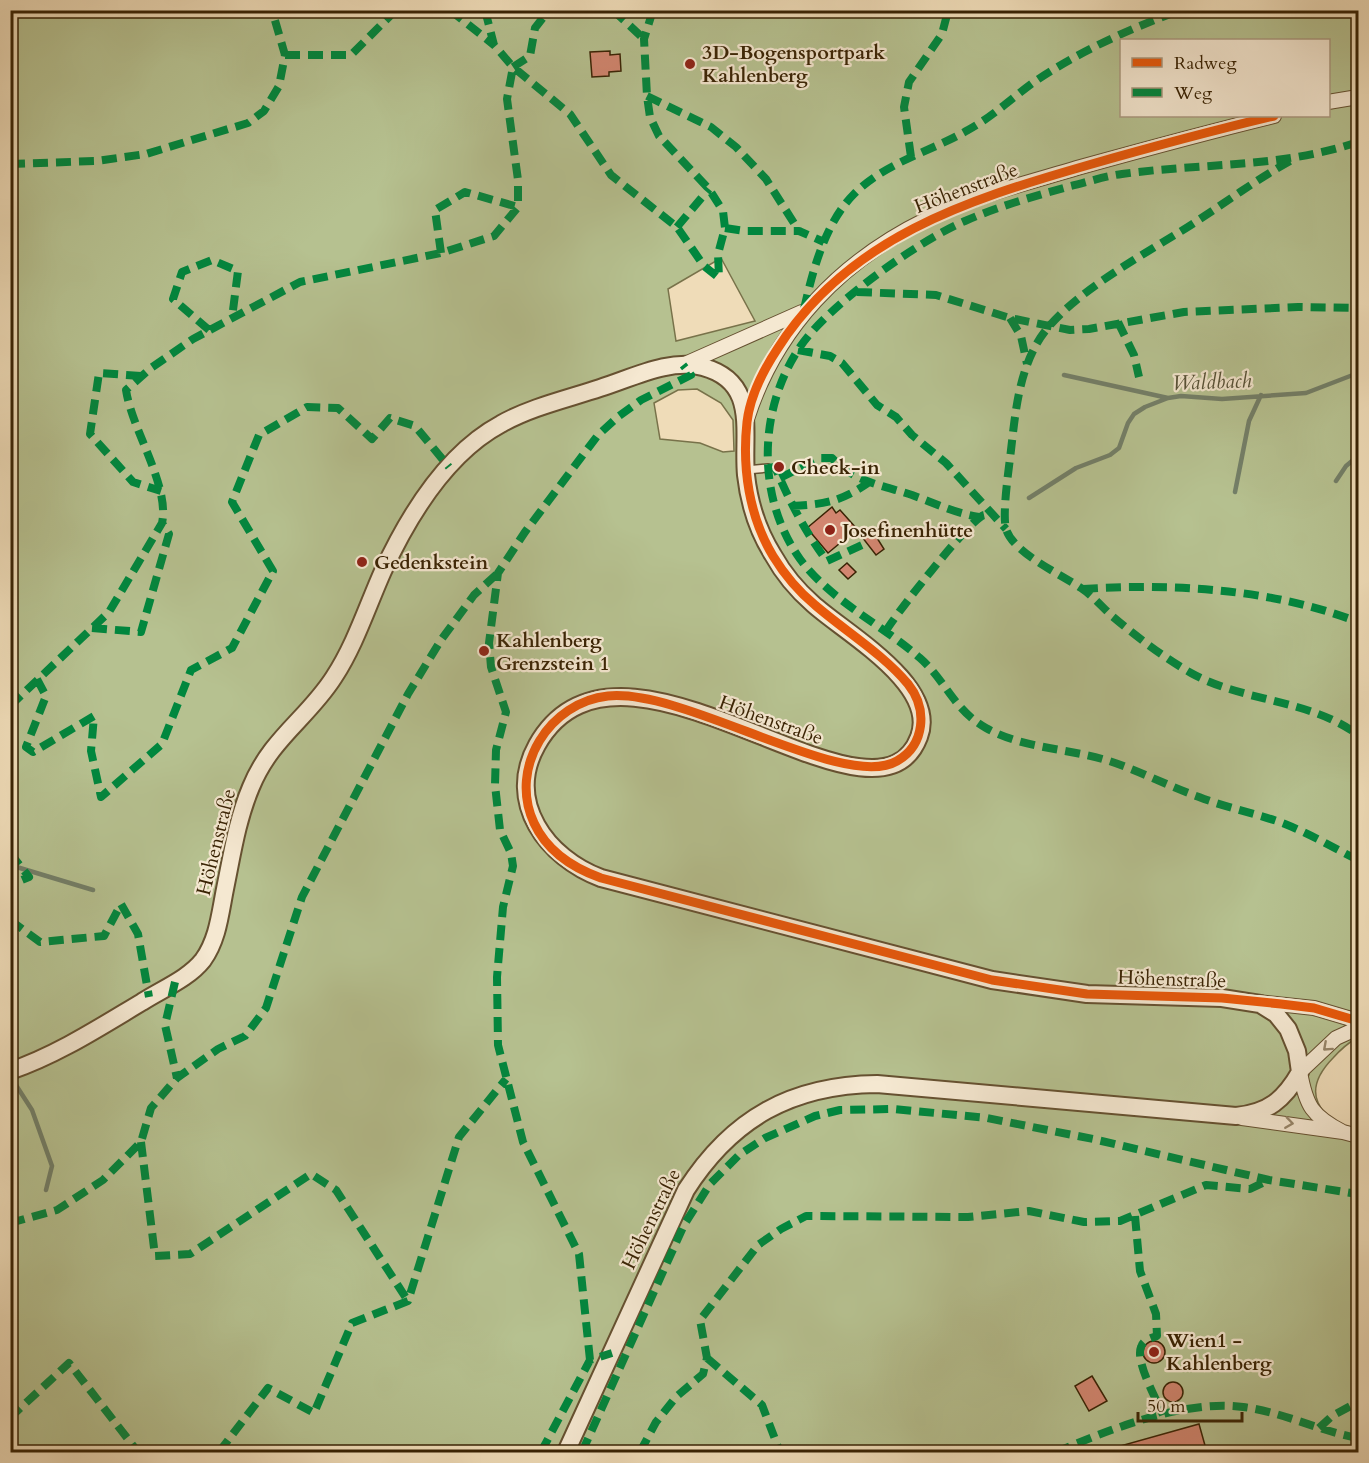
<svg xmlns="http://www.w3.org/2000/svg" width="1369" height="1463" viewBox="0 0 1369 1463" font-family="Cardo,serif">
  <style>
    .green { fill: #b6c190; stroke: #78724a; stroke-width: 1.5; fill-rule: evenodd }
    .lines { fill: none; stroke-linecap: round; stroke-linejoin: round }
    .stream { stroke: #737f68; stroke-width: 4.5 }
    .building { fill: #d28670; stroke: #392304; stroke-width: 1.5 }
    .service-casing { stroke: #665131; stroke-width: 10 }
    .minor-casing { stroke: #665131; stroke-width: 16 }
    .tertiary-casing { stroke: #665131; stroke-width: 20 }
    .service { stroke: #f5e8d1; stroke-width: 7 }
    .minor { stroke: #f5e8d1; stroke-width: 14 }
    .tertiary { stroke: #f5e8d1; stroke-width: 16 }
    .quiet { stroke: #00873e; stroke-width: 8; stroke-dasharray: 15 8; stroke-linecap: butt }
    .cycleway-casing { stroke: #f5e8d1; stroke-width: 13 }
    .cycleway { stroke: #e8590c; stroke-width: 9 }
    .oneway { stroke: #97866a }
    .poi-dot { fill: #8f2418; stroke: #f5e8d1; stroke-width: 2 }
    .labels { text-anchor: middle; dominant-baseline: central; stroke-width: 4.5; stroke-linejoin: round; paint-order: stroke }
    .poi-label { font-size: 20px; font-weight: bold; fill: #392304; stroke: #f5e8d1; text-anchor: start }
    .street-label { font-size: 20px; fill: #392304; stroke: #f5e8d1 }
    .water-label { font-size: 21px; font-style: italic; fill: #565136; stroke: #f5e8d1 }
  </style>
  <rect width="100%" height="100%" fill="#efdcb8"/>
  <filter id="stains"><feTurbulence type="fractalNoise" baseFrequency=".00333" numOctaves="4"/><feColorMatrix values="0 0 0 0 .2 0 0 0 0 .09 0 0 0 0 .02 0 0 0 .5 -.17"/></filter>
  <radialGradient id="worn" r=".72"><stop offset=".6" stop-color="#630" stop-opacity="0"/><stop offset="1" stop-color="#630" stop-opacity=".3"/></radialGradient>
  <!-- green -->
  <path class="green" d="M 10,11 L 1358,11 L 1358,1037 C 1348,1043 1341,1049 1333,1058 C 1299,1093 1319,1118 1358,1132 L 1358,1452 L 11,1452 ZM 1122,40 L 1328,40 L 1328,116 L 1122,116 ZM 721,258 L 755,321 L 676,341 L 668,289 ZM 697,389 L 721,403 L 733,420 L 734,451 L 723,452 L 700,443 L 660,439 L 654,403 L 678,390 Z"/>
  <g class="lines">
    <!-- stream -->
    <path class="stream" d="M 1355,374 L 1358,400
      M 1064,375 L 1168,398
      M 1336,481 L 1346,466 L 1358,456
      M 1235,492 L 1249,421 L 1261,395
      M 1029,498 L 1076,468 L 1110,455 L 1119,448 L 1128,423 L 1134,414 L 1145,407 L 1168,398 L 1181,396 L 1222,399 L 1306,393 L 1358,373
      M 10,865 L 93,890
      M 14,1082 L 32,1110 L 52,1166 L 46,1190"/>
  </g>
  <!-- building -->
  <path class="building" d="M 610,51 L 610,55 L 620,54 L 621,71 L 609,72 L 609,76 L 592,77 L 590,52 Z
    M 832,507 L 836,513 L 840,510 L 857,529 L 828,553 L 807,528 Z
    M 872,530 L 884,549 L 876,555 L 862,537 Z
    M 847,563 L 856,572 L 848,579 L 839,570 Z
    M1143 1352a11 11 0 1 1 22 0a11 11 0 1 1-22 0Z
    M 1092,1376 L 1107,1401 L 1089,1411 L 1075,1386 Z
    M1163 1392a10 10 0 1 1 20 0a10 10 0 1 1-20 0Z
    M 1199,1424 L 1206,1449 L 1195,1452 L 1106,1452 L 1106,1450 Z"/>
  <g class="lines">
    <!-- service casing -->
    <g class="service-casing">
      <path id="service" d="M 746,470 L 768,468"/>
    </g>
    <!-- minor casing -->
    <g class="minor-casing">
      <path id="minor" d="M 1328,102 L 1358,97
        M 685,364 L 802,312
        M 747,419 C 776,328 841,261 927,219 C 974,196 1027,183 1077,168 C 1142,150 1208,132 1274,116
        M 1258,1002 L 1314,1008 L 1358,1021
        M 1242,1118 L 1343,1132 L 1358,1136
        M 1343,1132 C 1312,1116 1306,1106 1300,1072 L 1336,1038 L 1358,1028"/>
    </g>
    <!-- tertiary casing -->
    <g class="tertiary-casing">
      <path id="tertiary" d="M 10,1071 C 57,1055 100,1027 142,1002 C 162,989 188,979 203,960 C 218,939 220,914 225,889 C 232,855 237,820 251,787 C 271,738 308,718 334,677 C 355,645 367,607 383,571 C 408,517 447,453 501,424 C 531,407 567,399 600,388 C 632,378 670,358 703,367 C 759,382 742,433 746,475 C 749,502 758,531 773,555 C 783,573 797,590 813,604 C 845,633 939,685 919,737 C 875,853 621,596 537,745 C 505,802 547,858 601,878 L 992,980 L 1087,994 L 1222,998 L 1260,1004 L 1276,1014 L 1288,1029 L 1297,1051 L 1300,1072 C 1284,1100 1268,1113 1236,1116 L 877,1084 C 792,1085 732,1118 686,1190 L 566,1452"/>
    </g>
    <!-- service -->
    <use href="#service" class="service"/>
    <!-- minor -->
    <use href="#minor" class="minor"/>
    <!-- tertiary -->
    <use href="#tertiary" class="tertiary"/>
    <!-- quiet -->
    <path class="quiet" d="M 450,10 L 494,45
      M 485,10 L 494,45 L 513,67 L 570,114 L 611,175 L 677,227 L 704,266 L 719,278
      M 613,10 L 644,39
      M 653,10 L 644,39 L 647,96 L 650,117 L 659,136 L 709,189 L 723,211 L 725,228 L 718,254 L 719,278
      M 285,55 L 351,55 L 393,13 L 391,10
      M 513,67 L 530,56 L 535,28 L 549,10
      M 647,96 L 711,127 L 736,147 L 766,179 L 799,231
      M 1358,142 C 1281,168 1202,163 1122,174 C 1105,176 1088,182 1071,186 C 1035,196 999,206 965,221 C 918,241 828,305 800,347 C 758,409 756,497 800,559 C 831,601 881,624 920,658 C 946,681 954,710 986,728 C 1024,749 1068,748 1109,761 C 1140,771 1168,786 1199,797 C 1227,808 1256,813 1285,824 C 1310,834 1334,848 1358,860
      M 911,157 L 904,107 L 909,82 L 942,34 L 948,11 L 965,14 L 978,10
      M 1290,161 C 1256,180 1229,200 1197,221 C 1150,252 1060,297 1035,347 C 1018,379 1015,416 1011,450 C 1009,468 1002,513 1006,529 C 1013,553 1062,575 1081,588 C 1093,596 1102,607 1112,616 C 1137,637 1163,657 1191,673 C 1243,702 1310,699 1358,735
      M 10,164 L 96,161 L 146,154 L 248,123 L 264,111 L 279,86 L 285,55 L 272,10
      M 677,227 L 709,189
      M 725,228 L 745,231 L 799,231 L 824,242
      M 441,253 L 435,210 L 465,192 L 518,207
      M 857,292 L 936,295 L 1010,318 L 1070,330 L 1089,329 L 1184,312 L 1298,307 L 1358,308
      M 804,309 C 813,270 825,223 854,194 C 886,162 930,152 968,130 C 992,117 1012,98 1034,82 C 1080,51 1129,29 1181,10
      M 1010,318 L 1021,336 L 1027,364
      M 1118,322 L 1134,355 L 1139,377
      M 209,330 L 173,299 L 182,272 L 212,260 L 238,271 L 232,318
      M 798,350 L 830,356 L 842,363 L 877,405 L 896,417 L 912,435 L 946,463 L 1006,529
      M 141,376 L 99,373 L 90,434 L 133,482 L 161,491
      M 768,468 L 775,467 C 789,500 805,532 827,561 L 864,544
      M 780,478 L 820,458 L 832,458 C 854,482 882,485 912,495 C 934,503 955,513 979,517
      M 792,506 C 825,504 840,502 868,483
      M 1083,589 C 1174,583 1273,589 1358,622
      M 92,628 L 141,632 L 169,534 L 162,523
      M 886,631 C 895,615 971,518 984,515
      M 37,679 L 46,696 L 26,747 L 33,752 L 94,716 L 91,751 L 101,797 L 162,744 L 191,670 L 232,648 L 273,571 L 232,502 L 259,435 L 307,407 L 338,408 L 372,439 L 390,418 L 415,426 L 449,467
      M 10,706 L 109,612 L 162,523 C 170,486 132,430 126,390 L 151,368 L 193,339 L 300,282 L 441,253 L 494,236 L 518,207 L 518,180 L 507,99 L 513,67
      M 10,853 L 29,877 L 10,885
      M 10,920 L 40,942 L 104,936 L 121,904 L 138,934 L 149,997
      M 175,982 L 165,1025 L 177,1078
      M 141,1142 L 155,1256 L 190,1254 L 311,1174 L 336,1190 L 408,1301
      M 1135,1216 L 1140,1271 L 1156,1314 L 1157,1336 C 1151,1338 1143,1340 1141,1347 C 1135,1362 1157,1400 1163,1415
      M 10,1223 L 57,1210 L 103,1180 L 141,1142 L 151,1108 L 177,1078 L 218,1049 L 245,1036 L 266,1008 L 302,897 L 408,694 L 441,640 L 474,595 L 498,573
      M 707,1358 L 762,1405 L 780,1452
      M 590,1360 L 579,1254 L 523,1142 L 498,1045 L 497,977 L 503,907 L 513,866 L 511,853 L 500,830 L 495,785 L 496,750 L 506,712 L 491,667 L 489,643 L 498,573 L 525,532 L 598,435 L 619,416 L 641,400 L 691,375 L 683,365
      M 10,1407 L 15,1413 L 69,1363 L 138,1452
      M 1319,1428 L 1332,1416 L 1358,1402
      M 219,1452 L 268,1388 L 314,1413 L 352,1323 L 408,1301 L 459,1137 L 506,1079
      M 541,1452 L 590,1360 L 612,1353
      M 582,1452 L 684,1225 L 710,1184 L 739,1155 L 765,1138 L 815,1116 L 840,1110 L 894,1109 L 987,1118 L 1093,1139 L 1269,1180 L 1358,1194
      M 640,1452 L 656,1422 L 676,1397 L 703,1374 L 707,1358 L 700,1320 L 758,1245 L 781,1229 L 806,1216 L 968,1217 L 1029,1211 L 1084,1222 L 1120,1221 L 1206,1185 L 1250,1189 L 1269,1180
      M 1056,1452 C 1109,1430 1184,1399 1243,1407 C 1283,1412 1319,1431 1358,1438"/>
    <!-- cycleway casing -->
    <g class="cycleway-casing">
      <path id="cycleway" d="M 1274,116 C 1211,131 1148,148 1085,166 C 967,200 848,238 778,348 C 764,369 750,397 747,422 C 742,468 749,516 773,556 C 784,574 798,591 815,605 C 845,631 883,654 908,684 C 928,709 925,745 897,761 C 844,792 685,688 608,696 C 550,702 508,767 534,823 C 547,851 573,868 601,878 L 992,980 L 1087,994 L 1222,998 L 1281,1004 L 1314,1008 L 1358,1021"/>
    </g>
    <!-- cycleway -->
    <use href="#cycleway" class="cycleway"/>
  </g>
  <!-- one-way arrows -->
  <defs><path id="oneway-chevron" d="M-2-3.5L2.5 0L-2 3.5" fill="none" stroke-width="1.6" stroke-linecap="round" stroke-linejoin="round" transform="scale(1.5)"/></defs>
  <g class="oneway">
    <use href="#oneway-chevron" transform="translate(1327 1047) rotate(138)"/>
    <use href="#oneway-chevron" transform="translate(1289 1123) rotate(8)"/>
  </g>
  <!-- markers -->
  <g class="poi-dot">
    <circle cx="690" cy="64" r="6"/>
    <circle cx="779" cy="467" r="6"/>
    <circle cx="830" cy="530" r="6"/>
    <circle cx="362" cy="562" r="6"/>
    <circle cx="484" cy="651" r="6"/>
    <circle cx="1154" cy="1352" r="6"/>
  </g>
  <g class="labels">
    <!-- poi labels -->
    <g class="poi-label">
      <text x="702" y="52">3D-Bogensportpark<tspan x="702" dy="23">Kahlenberg</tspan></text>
      <text x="791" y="467">Check-in</text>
      <text x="842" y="530">Josefinenhütte</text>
      <text x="374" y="562">Gedenkstein</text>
      <text x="496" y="640">Kahlenberg<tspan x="496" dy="23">Grenzstein 1</tspan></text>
      <text x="1166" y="1340">Wien1 -<tspan x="1166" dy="23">Kahlenberg</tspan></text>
    </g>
    <!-- street labels -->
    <g class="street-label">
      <text transform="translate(966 188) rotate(-21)">Höhenstraße</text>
      <text transform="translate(771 720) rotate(20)">Höhenstraße</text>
      <text transform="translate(216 842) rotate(-76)">Höhenstraße</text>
      <text transform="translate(1172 979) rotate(2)">Höhenstraße</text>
      <text transform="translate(651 1219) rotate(-64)">Höhenstraße</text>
    </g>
    <!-- water labels -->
    <g class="water-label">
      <text transform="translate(1212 382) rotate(-2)">Waldbach</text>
    </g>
  </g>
  <!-- margin -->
  <rect width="1369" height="1463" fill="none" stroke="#efdcb8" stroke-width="36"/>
  <rect x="12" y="12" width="1345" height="1439" fill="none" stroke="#392304" stroke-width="3"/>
  <rect x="18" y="18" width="1333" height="1427" fill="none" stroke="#392304" stroke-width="1.5"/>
  <!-- legend -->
  <rect x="1120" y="39" width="210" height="78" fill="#f5e8d1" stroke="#aa997f" stroke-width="1.5"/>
  <rect x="1132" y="58" width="30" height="9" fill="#e8590c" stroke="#aa997f" stroke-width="1.5"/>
  <text x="1174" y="69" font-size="18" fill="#392304">Radweg</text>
  <rect x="1132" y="88" width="30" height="9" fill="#00873e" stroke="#aa997f" stroke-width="1.5"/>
  <text x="1174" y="99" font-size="18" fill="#392304">Weg</text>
  <!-- scale -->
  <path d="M1138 1412v9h104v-9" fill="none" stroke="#392304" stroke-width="3"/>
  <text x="1147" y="1412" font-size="18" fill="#392304" stroke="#f5e8d1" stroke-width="4.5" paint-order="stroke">50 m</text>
  <rect width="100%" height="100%" filter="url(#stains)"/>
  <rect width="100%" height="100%" fill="url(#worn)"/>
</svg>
